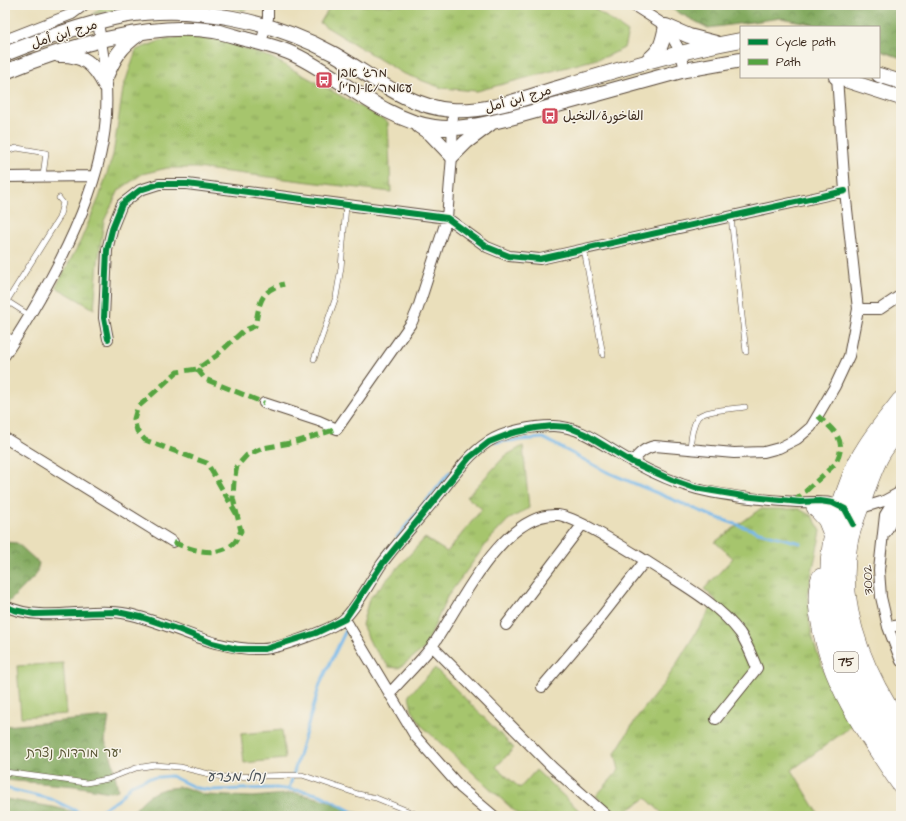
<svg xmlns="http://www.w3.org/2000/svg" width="906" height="821" viewBox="0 0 906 821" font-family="'Architects Daughter','Playpen Sans Arabic','Playpen Sans Hebrew',sans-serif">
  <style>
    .grass { fill: url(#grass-tufts); stroke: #707846 }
    .forest { fill: url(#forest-crowns); stroke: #606a3f }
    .park { fill: #a6c56d; stroke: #707846 }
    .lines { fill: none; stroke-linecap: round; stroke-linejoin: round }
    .stream { stroke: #74b7ea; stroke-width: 3 }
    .lane-casing { stroke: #554536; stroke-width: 6 }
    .street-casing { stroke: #554536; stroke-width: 12 }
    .secondary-casing { stroke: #554536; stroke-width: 16 }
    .highway-casing { stroke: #554536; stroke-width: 20 }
    .lane { stroke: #fff; stroke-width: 5 }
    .street { stroke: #fff; stroke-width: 10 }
    .secondary { stroke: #fff; stroke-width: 14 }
    .highway { stroke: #fff; stroke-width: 19 }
    .quiet { stroke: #54a441; stroke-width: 5; stroke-dasharray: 10 5; stroke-linecap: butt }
    .cycleway-casing { stroke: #f7f3e8; stroke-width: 8 }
    .cycleway { stroke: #00873e; stroke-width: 6 }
    .labels { text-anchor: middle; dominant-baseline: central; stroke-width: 3; stroke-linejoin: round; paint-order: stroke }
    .shield { fill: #f7f3e8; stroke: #73665b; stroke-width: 1 }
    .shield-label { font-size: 12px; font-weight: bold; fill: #3b2a1e }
    .street-label { font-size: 13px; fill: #3b2a1e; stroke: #f7f3e8 }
    .poi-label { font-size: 13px; fill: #3b2a1e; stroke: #f7f3e8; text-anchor: start }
    .park-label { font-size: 13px; fill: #5b5836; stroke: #f7f3e8 }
    .water-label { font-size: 14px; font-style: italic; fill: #4c545b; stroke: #f7f3e8 }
  </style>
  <defs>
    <pattern id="grass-tufts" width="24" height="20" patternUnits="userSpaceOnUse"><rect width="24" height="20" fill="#a6c56d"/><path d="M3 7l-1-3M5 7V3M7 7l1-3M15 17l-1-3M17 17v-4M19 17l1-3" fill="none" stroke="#88a059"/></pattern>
    <pattern id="forest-crowns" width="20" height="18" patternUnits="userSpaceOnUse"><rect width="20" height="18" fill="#84aa60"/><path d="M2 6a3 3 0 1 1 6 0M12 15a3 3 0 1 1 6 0" fill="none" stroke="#6d8b4f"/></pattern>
  </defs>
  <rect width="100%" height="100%" fill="#f7f3e8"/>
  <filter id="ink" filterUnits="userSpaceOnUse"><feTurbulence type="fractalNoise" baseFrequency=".025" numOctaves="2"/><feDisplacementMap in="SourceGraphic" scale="8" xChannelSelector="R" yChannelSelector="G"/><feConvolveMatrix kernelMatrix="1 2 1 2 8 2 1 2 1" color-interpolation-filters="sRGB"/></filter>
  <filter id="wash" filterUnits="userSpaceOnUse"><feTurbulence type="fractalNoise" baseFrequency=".012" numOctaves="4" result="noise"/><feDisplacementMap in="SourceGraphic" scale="16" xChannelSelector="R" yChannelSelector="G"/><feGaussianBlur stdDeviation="0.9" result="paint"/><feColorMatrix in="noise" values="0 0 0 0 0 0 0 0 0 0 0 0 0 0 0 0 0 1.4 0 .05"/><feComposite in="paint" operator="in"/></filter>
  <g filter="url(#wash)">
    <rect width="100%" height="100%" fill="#eadfbb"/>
    <!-- grass -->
    <path class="grass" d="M 104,5 L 145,5 L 93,14 Z
      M 219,5 L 253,5 L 244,10 Z
      M 328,5 L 589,5 L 628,32 L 624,48 L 608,56 L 477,91 L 442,88 L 402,73 L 320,23 L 328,10 Z
      M 184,36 L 221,40 L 272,58 L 388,122 L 391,192 L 196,168 L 167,168 L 142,174 L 119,190 L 104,221 L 98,262 L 94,309 L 56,287 L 80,242 L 99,198 L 113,155 L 123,89 L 136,50 L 160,41 Z
      M 523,446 L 529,508 L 508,520 L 490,539 L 447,597 L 425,648 L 399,668 L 389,667 L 372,646 L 362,625 L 369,599 L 425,538 L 447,552 L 482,509 L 467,497 L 505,456 Z
      M 760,509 L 799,509 L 812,516 L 821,531 C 817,552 808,583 808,603 C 809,649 831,687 853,725 L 792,770 L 820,816 L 665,816 L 646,798 L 619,816 L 596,796 L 619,770 L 615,753 L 638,716 L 666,681 L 716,600 L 704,589 L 733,558 L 715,542 Z
      M 435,668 L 514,748 L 496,767 L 520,788 L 536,770 L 585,816 L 520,816 L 422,726 L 412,710 L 409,695 Z"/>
    <!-- forest -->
    <path class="forest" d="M 664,5 L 901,5 L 901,58 L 879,50 L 879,27 L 828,27 L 781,18 L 708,28 Z
      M 5,542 L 17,543 L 39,563 L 36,575 L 5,606 Z
      M 109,717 L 105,741 L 113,763 L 118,790 L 110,792 L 75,786 L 5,780 L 5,726 Z
      M 183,787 L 206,795 L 253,797 L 295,793 L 326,800 L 365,816 L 130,816 C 147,794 155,788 183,787 Z
      M 5,799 L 53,807 L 91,816 L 5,816 Z"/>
    <!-- park -->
    <path class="park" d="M 63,663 L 67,714 L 21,717 L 17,666 Z
      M 282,730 L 285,759 L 244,763 L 241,734 Z"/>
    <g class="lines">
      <!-- stream -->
      <path class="stream" d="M 496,442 L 543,438 L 607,472 L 712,516 L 759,532 L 800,543
        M 397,537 L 450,472
        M 5,788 L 51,799 L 83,814 L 101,810 L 118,800 L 131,785 L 148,778 L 171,776 L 196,788 L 211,790 L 276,788 L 304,791 L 321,795 L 360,816
        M 289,789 L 320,684 L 347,628"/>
    </g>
  </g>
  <g filter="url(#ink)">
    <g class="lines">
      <!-- lane casing -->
      <g class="lane-casing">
        <path id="lane" d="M 5,151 L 17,148 L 46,153 L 43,176
          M 731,217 L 746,352
          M 584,249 L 603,355
          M 29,315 L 7,301 L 59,218 L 63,203 L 59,198
          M 5,334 L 15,340
          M 314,359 L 336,297 L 341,268 L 346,205
          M 690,448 C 691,439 692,425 698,417 C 704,410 735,409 745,407
          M 5,772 L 86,783 L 108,779 L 136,768 L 155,765 L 180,767 L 222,777 L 302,775 L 358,794 L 376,798 L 420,816"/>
      </g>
      <!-- street casing -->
      <g class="street-casing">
        <path id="street" d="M 633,5 L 666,26 L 681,53 L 685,70
          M 5,40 L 72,14 L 84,5
          M 261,43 L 268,18 L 268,5
          M 5,177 L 94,176
          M 858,309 L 880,309 L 901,295
          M 108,339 L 104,318 L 107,250 L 113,226 L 122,204 L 140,190 L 159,184 L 187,184 L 447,218 L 487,247 L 509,256 L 540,259 L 845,191
          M 5,355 C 44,295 91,212 103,141 C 110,102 105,61 98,23
          M 264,403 L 319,421 L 337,429 L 412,322 L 418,308 L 447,218 L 452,156 L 453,110
          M 5,438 L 173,542
          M 632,462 C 639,454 644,448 655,446 L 734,453 L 764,452 L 779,448 L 797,439 L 811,427 L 835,386 L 849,356 L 858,309 L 845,191 L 837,77
          M 901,489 L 885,515 L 879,570 L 881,597 L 888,627 L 901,661
          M 858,509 L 884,501 L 897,494
          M 886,532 L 901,503
          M 5,606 C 44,624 88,606 128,614 C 174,624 214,651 262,649 C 277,649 337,628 346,617 C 360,602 370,582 381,565 C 397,543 416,523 433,502 C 450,482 466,456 488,442 C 505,431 533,426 553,426 C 582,426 606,448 631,461 C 651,472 675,483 697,489 C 729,497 764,500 797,502 C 814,503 828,499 844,508
          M 345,619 L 415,736 L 461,788 L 494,816
          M 506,625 L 582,525
          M 888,627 L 901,625
          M 432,646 L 553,768 L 607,816
          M 542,687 L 594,626 L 645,561
          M 389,694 C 403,678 420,662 433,645 C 460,606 503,511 558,515 C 577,517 628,550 646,561 C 678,582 717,602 740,633 C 747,643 752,657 757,668 L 716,719"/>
      </g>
      <!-- secondary casing -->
      <g class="secondary-casing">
        <path id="secondary" d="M 5,54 C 43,39 83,24 123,16 C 190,3 275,21 334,54 C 373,76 405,106 451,110 C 488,113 526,97 561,87 C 620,69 680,51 741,40
          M 59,55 C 83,54 94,64 105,85
          M 647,61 C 662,49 662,44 666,26 L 689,36 L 716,43
          M 5,72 C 63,48 150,21 214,31 C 225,33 237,37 249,40 C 264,44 281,48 295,55 C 341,77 382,119 434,127 C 460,131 489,123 514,117 L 685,70 L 741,60
          M 879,75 L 901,82
          M 836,77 L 901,98
          M 105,79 C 114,58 120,47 139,34
          M 419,126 L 430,133 L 452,156 L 466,142 L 490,124"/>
      </g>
      <!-- highway casing -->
      <g class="highway-casing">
        <path id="highway" d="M 901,401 C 889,417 875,433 865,450 C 855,465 849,483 843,500 C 808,600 846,676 901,758
          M 901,426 C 895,435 887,443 881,453 C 873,467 868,482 863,497 C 857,513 851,527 848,543 C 836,609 865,675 901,728
          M 816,507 L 827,519 L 833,534
          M 821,578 C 816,593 818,608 821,623 C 831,684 867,734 901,784"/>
      </g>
      <!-- lane -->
      <use href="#lane" class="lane"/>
      <!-- street -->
      <use href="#street" class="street"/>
      <!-- secondary -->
      <use href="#secondary" class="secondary"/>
      <!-- highway -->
      <use href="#highway" class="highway"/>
      <!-- quiet -->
      <path class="quiet" d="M 197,369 L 205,379 L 264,403
        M 794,502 L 835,464 C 849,440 834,431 818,416
        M 237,515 L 207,463 L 145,440 L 137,431 L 134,419 L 137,408 L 177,372 L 197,369 L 216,356 L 243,331 L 255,326 C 260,303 259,291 284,284
        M 173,542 C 190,550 220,559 235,542 C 237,539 239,534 241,531 L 233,498 L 234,481 L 237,466 L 247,455 L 263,448 L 296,442 L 337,429"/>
      <!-- cycleway casing -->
      <g class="cycleway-casing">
        <path id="cycleway" d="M 108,339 L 104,318 L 107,250 L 113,226 L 122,204 L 140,190 L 159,184 L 187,184 L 447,218 L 487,247 L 509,256 L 540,259 L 845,191
          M 5,606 L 14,610 L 34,614 L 117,612 L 141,617 L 180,630 L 212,643 L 237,649 L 265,649 L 316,633 L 345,619 L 383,563 L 469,458 L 489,442 L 512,433 L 535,428 L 553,426 L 568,427 L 585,434 L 632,462 L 672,480 L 695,488 L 743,496 L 800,502 L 820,501 L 833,503 L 845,509 L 853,524"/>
      </g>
      <!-- cycleway -->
      <use href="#cycleway" class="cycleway"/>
    </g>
  </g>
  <!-- icons -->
  <defs>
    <g id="bus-square" transform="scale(0.9)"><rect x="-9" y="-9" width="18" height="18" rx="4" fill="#d1495b" stroke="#f7f3e8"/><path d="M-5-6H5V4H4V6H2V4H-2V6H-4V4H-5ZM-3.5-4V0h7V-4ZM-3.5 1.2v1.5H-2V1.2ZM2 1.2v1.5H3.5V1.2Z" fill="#fff"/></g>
  </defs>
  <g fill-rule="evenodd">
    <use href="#bus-square" x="324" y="80"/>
    <use href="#bus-square" x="550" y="116"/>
  </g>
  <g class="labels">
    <!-- shield labels -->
    <rect class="shield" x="834" y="652" width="24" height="20" rx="3"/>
    <g class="shield-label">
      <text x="846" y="662">75</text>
    </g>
    <!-- street labels -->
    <g class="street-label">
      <text transform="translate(64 34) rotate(-17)">مرج ابن أمل</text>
      <text transform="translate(518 99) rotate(-16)">مرج ابن أمل</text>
      <text transform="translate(868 580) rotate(-92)">3002</text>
    </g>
    <!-- poi labels -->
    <g class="poi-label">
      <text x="337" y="73">מרג׳ אבן<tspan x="337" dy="15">עאמר/א-נח׳יל</tspan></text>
      <text x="563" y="116">الفاخورة/النخيل</text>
    </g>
    <!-- park labels -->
    <g class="park-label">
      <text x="74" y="753">יער מורדות נצרת</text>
    </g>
    <!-- water labels -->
    <g class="water-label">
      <text x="236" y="777">נחל מזרע</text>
    </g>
  </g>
  <!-- margin -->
  <rect width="906" height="821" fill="none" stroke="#f7f3e8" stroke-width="20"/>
  <!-- legend -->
  <rect x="740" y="26" width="140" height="52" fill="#f7f3e8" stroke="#aca397"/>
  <rect x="748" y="39" width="20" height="6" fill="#00873e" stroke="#aca397"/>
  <text x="776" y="46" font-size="12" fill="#3b2a1e">Cycle path</text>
  <rect x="748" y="59" width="20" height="6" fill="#54a441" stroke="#aca397"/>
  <text x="776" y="66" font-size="12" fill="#3b2a1e">Path</text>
</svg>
